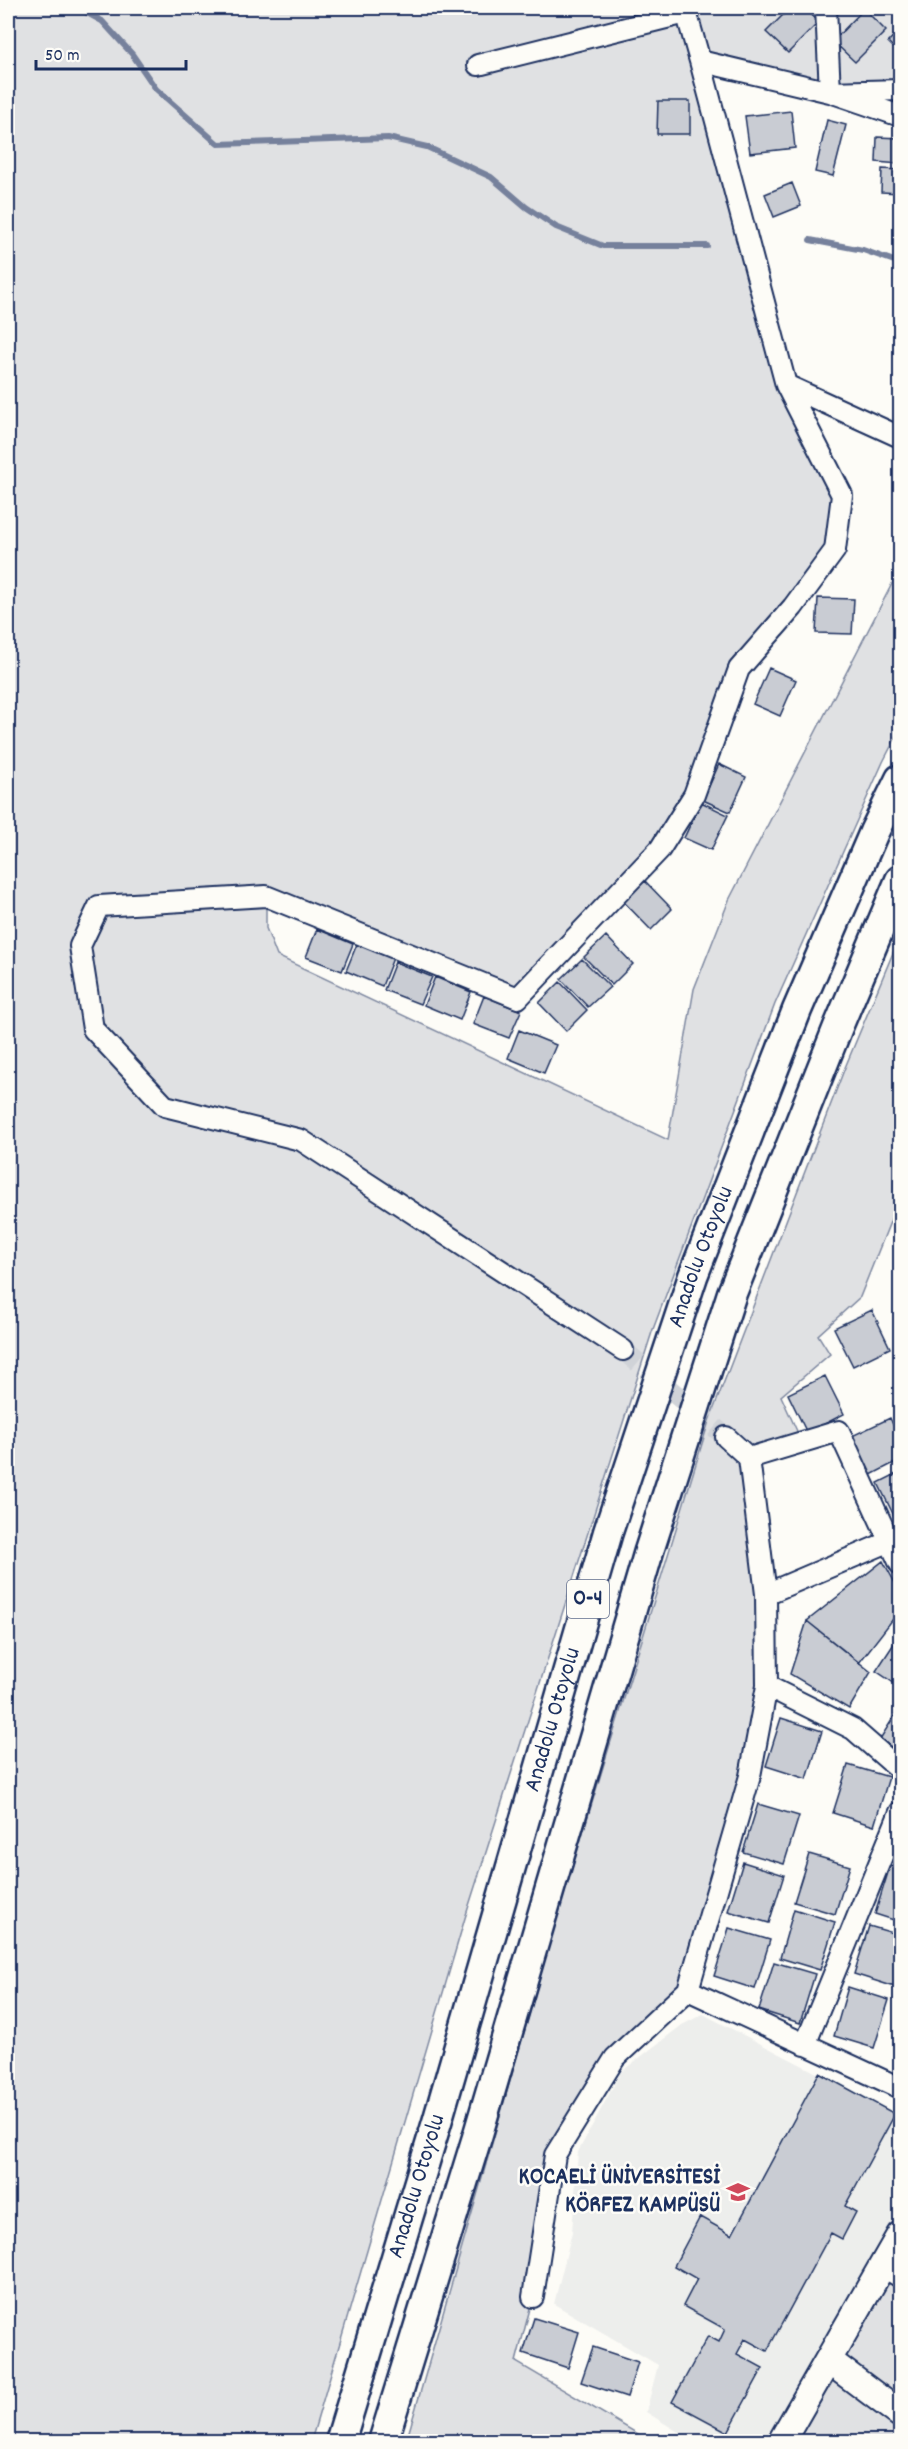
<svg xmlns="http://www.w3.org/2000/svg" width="908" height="2449" viewBox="0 0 908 2449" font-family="Dekko,sans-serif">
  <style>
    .built { fill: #edeeec }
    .green { fill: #e0e1e3; stroke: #7e88a0; stroke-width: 1.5 }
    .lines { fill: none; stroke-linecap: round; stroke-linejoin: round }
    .stream { stroke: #76819c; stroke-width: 6 }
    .building { fill: #c9ccd3; stroke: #1b2f5e; stroke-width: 1.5 }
    .minor-tunnel { stroke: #d0d3d8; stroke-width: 20; stroke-dasharray: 20 10; stroke-linecap: butt }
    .minor-casing { stroke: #1b2f5e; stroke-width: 24 }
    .major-casing { stroke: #1b2f5e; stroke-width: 30 }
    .highway-casing { stroke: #1b2f5e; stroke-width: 33 }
    .minor { stroke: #fdfcf7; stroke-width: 20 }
    .major { stroke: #fdfcf7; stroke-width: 26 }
    .highway { stroke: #fdfcf7; stroke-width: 28 }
    .labels { text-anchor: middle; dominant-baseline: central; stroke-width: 5; stroke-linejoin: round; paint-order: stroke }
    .shield { fill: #fdfcf7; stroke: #5f6c8c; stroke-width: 1.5 }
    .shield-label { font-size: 22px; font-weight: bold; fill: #1b2f5e }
    .street-label { font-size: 24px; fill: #1b2f5e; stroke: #fdfcf7 }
    .poi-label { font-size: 24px; font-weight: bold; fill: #1b2f5e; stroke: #fdfcf7; text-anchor: end }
  </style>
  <rect width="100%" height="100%" fill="#fdfcf7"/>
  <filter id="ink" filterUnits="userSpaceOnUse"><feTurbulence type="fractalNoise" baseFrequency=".0167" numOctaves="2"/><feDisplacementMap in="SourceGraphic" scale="12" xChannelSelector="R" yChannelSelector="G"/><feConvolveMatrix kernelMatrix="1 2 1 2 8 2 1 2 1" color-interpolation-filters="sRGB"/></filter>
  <g filter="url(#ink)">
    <!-- built -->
    <path class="built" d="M 703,2014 L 900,2116 L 900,2235 L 781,2441 L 693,2441 L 646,2412 L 658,2365 L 554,2304 L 572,2232 L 578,2152 L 621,2072 L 682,2025 Z"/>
    <!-- green -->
    <path class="green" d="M 8,8 L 900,8 L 900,90 L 830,92 L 700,61 L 786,385 L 842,495 L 835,550 L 739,669 L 660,849 L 518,998 L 266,896 L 266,928 L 277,956 L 668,1140 L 694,989 L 729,900 L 894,580 L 900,575 L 900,729 L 883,762 L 775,1004 L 652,1332 L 465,1918 L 311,2441 L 8,2441 Z
      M 900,936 L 900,1197 L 860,1297 L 818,1335 L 830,1354 L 781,1396 L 802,1442 L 749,1459 L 767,1686 L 688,1990 L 615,2058 L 555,2155 L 533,2297 L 516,2362 L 650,2441 L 406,2442 L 558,1914 L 709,1421 L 844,1070 Z
      M 900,2238 L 900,2441 L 781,2442 Z"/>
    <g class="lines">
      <!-- stream -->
      <path class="stream" d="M 78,8 L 102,21 L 132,54 L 156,89 L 218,144 L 388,138 L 427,147 L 491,177 L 526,207 L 556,227 L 603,246 L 707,246
        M 810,240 L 863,250 L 900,263"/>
    </g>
    <!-- building -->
    <path class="building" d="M 790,8 L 804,8 L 819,22 L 788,53 L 766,32 Z
      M 864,9 L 886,31 L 855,62 L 833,41 Z
      M 900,29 L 900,54 L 888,42 Z
      M 658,101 L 690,101 L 690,134 L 657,134 Z
      M 791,111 L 795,148 L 750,153 L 745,116 Z
      M 827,120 L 846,125 L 833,176 L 815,172 Z
      M 877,137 L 900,138 L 900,164 L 876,162 Z
      M 882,169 L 900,170 L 900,193 L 881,192 Z
      M 792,183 L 801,206 L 774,217 L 765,194 Z
      M 818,598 L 854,599 L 852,634 L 816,633 Z
      M 769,668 L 796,680 L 780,716 L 753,704 Z
      M 719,764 L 746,777 L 730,812 L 703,800 Z
      M 701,802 L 728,815 L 711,850 L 684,838 Z
      M 645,881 L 672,909 L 651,930 L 623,901 Z
      M 317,929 L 353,944 L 342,971 L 306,957 Z
      M 606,936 L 633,964 L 612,985 L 584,957 Z
      M 357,944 L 393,958 L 382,986 L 346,971 Z
      M 582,959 L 610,987 L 588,1007 L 561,979 Z
      M 395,962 L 432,977 L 420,1004 L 384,990 Z
      M 435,977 L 471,992 L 460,1020 L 424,1005 Z
      M 560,982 L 587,1010 L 566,1031 L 539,1003 Z
      M 484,996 L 521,1011 L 509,1038 L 473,1024 Z
      M 519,1030 L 556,1045 L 544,1073 L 508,1058 Z
      M 872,1310 L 890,1348 L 853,1366 L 834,1328 Z
      M 825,1376 L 844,1414 L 807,1433 L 788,1394 Z
      M 890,1418 L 900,1440 L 900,1460 L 871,1475 L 852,1436 Z
      M 900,1472 L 900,1520 L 897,1522 L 878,1483 Z
      M 883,1561 L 900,1592 L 900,1610 L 859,1663 L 807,1621 Z
      M 807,1621 L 871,1672 L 849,1709 L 790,1674 Z
      M 899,1636 L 900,1637 L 900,1687 L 876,1671 Z
      M 900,1707 L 900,1753 L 880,1739 Z
      M 781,1718 L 822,1731 L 807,1779 L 766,1766 Z
      M 848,1765 L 889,1777 L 874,1826 L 833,1813 Z
      M 758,1804 L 799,1816 L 784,1864 L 743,1852 Z
      M 809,1854 L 850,1866 L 835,1914 L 794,1902 Z
      M 743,1862 L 784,1875 L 769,1923 L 728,1911 Z
      M 890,1866 L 900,1869 L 900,1922 L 875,1914 Z
      M 794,1909 L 835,1922 L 820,1970 L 780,1958 Z
      M 869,1926 L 900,1935 L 900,1968 L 895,1987 L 854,1974 Z
      M 729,1928 L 770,1940 L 755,1989 L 714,1976 Z
      M 774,1962 L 815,1974 L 800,2023 L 759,2010 Z
      M 848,1987 L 889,2000 L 874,2048 L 834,2036 Z
      M 819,2073 L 895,2114 L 845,2206 L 856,2212 L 842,2239 L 831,2233 L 767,2351 L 745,2339 L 737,2354 L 763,2368 L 728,2432 L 672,2402 L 708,2336 L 719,2342 L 725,2329 L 683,2306 L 697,2279 L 674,2266 L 700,2217 L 732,2235 Z
      M 534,2318 L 579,2332 L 568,2368 L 523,2353 Z
      M 593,2347 L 638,2362 L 627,2397 L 581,2382 Z"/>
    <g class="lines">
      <!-- minor-tunnel -->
      <path class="minor-tunnel" d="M 623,1350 L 726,1437"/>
      <!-- minor casing -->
      <g class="minor-casing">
        <path id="minor" d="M 685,8 L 700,61 L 830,92 L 900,116
          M 826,8 L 830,92 L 900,90
          M 478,65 L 686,13
          M 786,385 L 900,437
          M 623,1350 L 301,1140 L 165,1106 L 93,1029 L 80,946 L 99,906 L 266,896 L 518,998 L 660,849 L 694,795 L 739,669 L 793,607 L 835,550 L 842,495 L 786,385 L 700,61
          M 726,1437 L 749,1458 L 766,1594 L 767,1686 L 750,1776 L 688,1990 L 900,2088
          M 749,1458 L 839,1431 L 900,1564
          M 766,1594 L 900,1537
          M 767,1686 L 853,1729 L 900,1770
          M 805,2045 L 900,1812
          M 883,2267 L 900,2277
          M 533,2297 L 555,2155 L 615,2058 L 688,1990"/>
      </g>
      <!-- major casing -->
      <g class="major-casing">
        <path id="major" d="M 828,2360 L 900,2414
          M 781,2442 L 900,2235"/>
      </g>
      <!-- highway casing -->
      <g class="highway-casing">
        <g id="highway">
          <path id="s1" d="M 340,2442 L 437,2122 L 608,1532 L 693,1276 L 797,1010 L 874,832 L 900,779"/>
          <path d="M 383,2442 L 478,2134 L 649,1551 L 732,1293 L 838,1027 L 900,880"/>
        </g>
      </g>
      <!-- minor -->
      <use href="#minor" class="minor"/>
      <!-- major -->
      <use href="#major" class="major"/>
      <!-- highway -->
      <use href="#highway" class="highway"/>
    </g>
  </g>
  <!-- icons -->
  <defs>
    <g id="university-bare" transform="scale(1.8)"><path d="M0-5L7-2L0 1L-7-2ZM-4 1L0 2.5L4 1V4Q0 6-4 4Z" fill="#d1495b" stroke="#fdfcf7" stroke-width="2.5" paint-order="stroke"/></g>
  </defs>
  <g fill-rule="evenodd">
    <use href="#university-bare" x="738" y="2192"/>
  </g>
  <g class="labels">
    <!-- shield labels -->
    <rect class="shield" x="567" y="1580" width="42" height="38" rx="4.5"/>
    <g class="shield-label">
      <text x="588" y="1599">O-4</text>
    </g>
    <!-- street labels -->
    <g class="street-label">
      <text stroke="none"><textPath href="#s1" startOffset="1239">Anadolu Otoyolu</textPath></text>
      <text stroke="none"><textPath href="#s1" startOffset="753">Anadolu Otoyolu</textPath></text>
      <text stroke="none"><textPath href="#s1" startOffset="267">Anadolu Otoyolu</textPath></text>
    </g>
    <!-- poi labels -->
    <g class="poi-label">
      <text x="720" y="2178">KOCAELİ ÜNİVERSİTESİ<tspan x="720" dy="28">KÖRFEZ KAMPÜSÜ</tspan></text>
    </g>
  </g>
  <!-- margin -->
  <rect width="908" height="2449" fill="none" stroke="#fdfcf7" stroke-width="30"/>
  <rect x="15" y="15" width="878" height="2419" fill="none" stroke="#1b2f5e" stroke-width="2" filter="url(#ink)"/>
  <!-- scale -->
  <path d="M36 60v9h150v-9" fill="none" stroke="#1b2f5e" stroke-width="3"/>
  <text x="45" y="60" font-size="18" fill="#1b2f5e" stroke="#fdfcf7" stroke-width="4.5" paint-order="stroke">50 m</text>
</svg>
